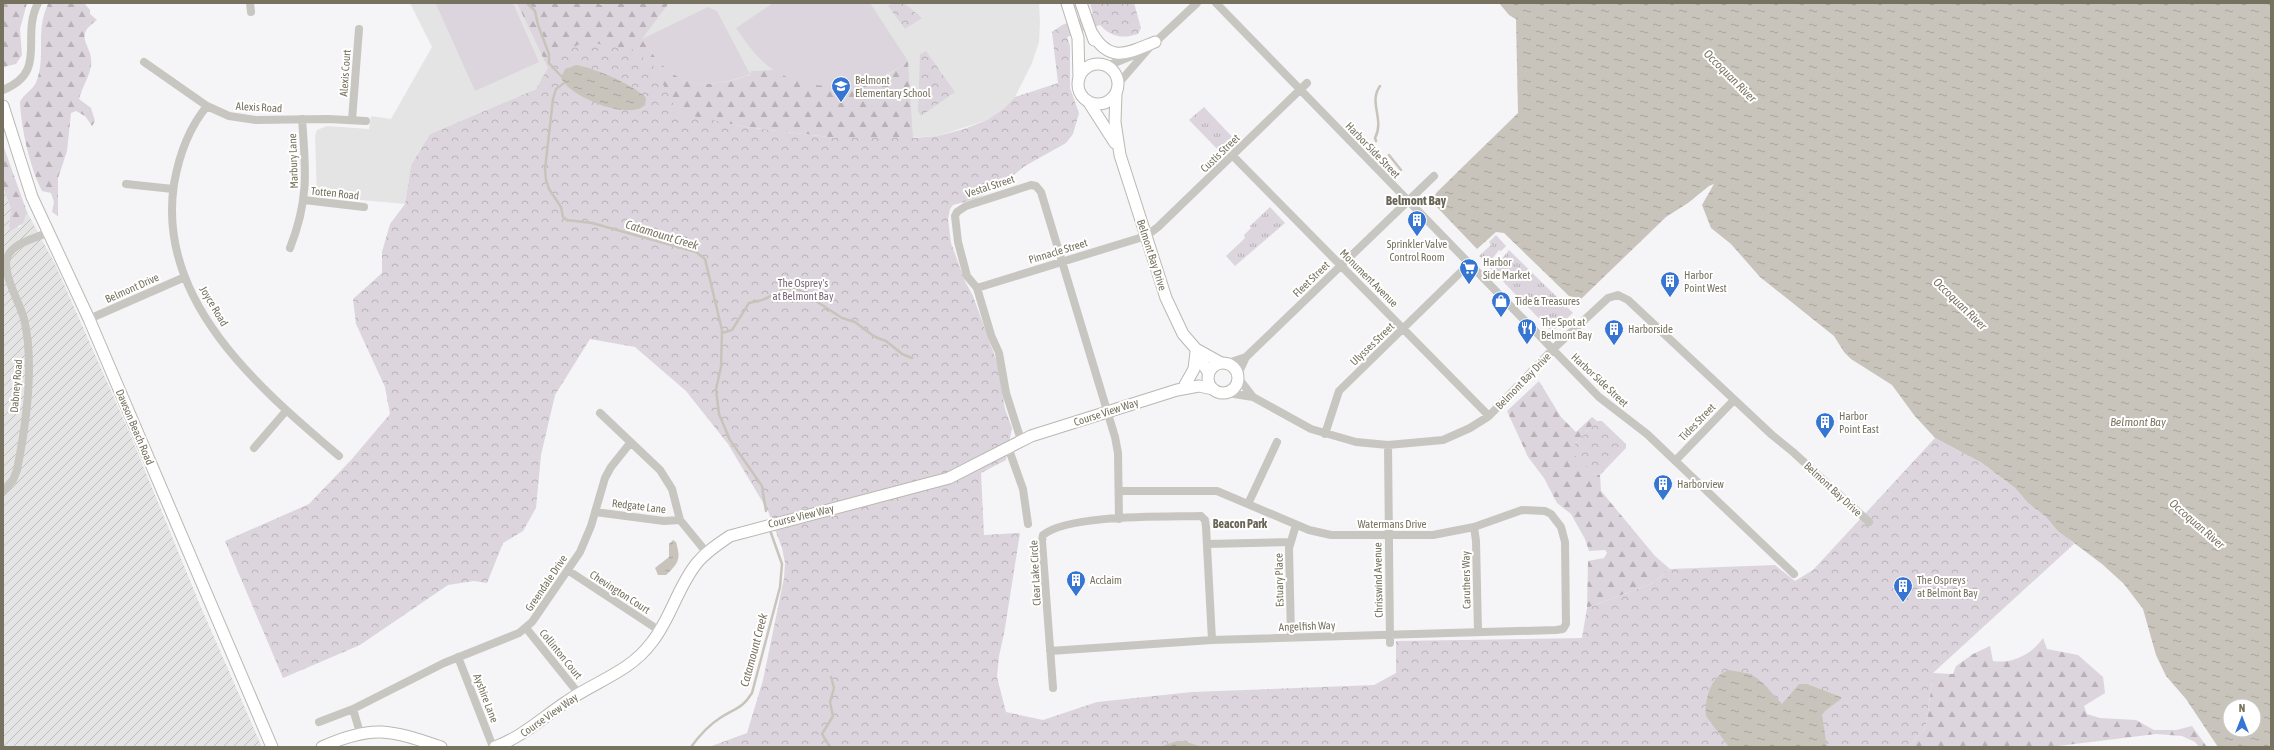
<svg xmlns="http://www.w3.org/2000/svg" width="2274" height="750" viewBox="0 0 2274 750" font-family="'Asap Condensed',sans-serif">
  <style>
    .built { fill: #e5e4e4 }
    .industrial { fill: url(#industrial-furrows) }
    .grass { fill: url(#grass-tufts) }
    .forest { fill: url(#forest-firs) }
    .park { fill: url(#park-crowns) }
    .garden { fill: #ddd5dd }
    .water { fill: url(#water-ripples); fill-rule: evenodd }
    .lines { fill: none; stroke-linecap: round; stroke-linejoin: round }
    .stream { stroke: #c9c4bb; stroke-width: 2.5 }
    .secondary-casing { stroke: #bab8b0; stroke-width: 13 }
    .street { stroke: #c7c6c0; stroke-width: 8 }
    .secondary { stroke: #fff; stroke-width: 11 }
    .labels { text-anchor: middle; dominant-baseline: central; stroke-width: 4; stroke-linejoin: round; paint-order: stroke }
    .street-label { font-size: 11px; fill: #77725f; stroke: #fff }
    .poi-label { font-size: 11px; fill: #77725f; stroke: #fff; text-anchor: start }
    .park-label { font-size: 11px; fill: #7a6777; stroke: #fff }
    .water-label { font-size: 12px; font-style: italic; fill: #7e7564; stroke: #fff }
    .neighbourhood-label { font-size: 12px; font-weight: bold; fill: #686456; stroke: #fff }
    .quarter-label { font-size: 13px; font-weight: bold; fill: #686456; stroke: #fff }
  </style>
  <defs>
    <pattern id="industrial-furrows" width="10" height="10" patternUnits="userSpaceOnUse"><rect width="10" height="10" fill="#e5e4e4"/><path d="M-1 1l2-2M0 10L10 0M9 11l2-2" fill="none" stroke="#bebdbc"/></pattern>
    <pattern id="grass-tufts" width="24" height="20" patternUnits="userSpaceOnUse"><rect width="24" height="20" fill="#ddd5dd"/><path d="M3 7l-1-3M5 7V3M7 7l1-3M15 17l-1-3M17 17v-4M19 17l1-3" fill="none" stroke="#b8b1b6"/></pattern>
    <pattern id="forest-firs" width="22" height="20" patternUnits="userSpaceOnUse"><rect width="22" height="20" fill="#ddd5dd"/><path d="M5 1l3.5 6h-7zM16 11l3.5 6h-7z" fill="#b8b1b6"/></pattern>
    <pattern id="park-crowns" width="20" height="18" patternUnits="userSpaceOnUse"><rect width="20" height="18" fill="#ddd5dd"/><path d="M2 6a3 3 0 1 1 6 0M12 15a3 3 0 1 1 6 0" fill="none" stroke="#b8b1b6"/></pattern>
    <pattern id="water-ripples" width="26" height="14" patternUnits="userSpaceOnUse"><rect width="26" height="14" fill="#c9c4bb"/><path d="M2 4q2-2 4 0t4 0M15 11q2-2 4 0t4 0" fill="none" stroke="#a8a49b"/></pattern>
  </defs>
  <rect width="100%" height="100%" fill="#f5f4f7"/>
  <!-- built -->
  <path class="built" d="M 410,3 L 1039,3 L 1040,22 L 1039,42 L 1032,63 L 1015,97 L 1003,109 L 987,120 L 938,136 L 886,139 L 556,53 L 536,89 L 430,134 L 411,165 L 405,204 L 317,196 L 315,136 L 317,130 L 327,126 L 369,129 L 371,116 L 391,119 L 432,47 Z"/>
  <!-- industrial -->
  <path class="industrial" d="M 3,187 L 11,209 L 9,226 L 20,227 L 27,212 L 55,264 L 130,434 L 200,605 L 262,747 L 3,747 Z"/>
  <!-- grass -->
  <path class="grass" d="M 1204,107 L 1236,141 L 1222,154 L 1189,120 Z
    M 1270,207 L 1285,223 L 1235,266 L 1226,256 L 1245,238 L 1244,235 L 1251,228 L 1250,226 Z
    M 1496,235 L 1506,246 L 1501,251 L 1499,250 L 1488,264 L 1479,256 L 1491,245 L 1489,242 Z
    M 1509,250 L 1560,300 L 1559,302 L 1565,308 L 1567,307 L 1573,313 L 1552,332 L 1490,268 L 1493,265 L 1495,267 Z"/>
  <!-- forest -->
  <path class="forest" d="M 3,3 L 27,3 L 20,29 L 22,55 L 16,64 L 3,67 Z
    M 84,3 L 90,10 L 90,14 L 97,20 C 71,38 94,44 91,66 C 89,78 82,87 79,99 L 91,108 L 95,121 L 92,126 L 85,116 L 76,111 L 71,113 L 67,151 L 58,178 L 58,216 L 52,212 L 54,202 L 51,193 L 42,191 C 30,168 21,128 20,102 C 23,94 34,90 37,80 C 46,54 35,32 48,4 Z
    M 517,3 L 598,3 L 600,5 L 608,3 L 669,3 L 642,39 C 672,85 698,93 750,75 L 751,71 L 774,70 L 799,81 L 830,86 L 890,74 L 908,61 L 913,138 L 837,138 L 746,127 L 702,119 L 678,113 L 556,53 L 548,68 Z
    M 3,145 L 27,212 L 23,223 L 11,231 L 9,226 L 11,209 L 3,187 Z
    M 1539,381 L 1561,417 L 1576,432 L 1592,417 L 1597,421 L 1572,447 L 1596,475 L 1600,475 L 1601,491 L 1655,556 L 1670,569 L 1653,583 L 1587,608 L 1588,561 L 1604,558 L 1607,553 L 1605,550 L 1589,551 L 1585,539 L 1571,514 L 1557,503 L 1544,478 L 1528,457 L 1507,411 Z
    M 2043,638 L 2047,649 L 2078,655 L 2103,677 L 2105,693 L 2084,706 L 2087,714 L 2100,718 L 2136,720 L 2154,730 L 2176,730 L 2192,726 L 2207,747 L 2199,747 L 2195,742 L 2182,736 L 2156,734 L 2050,747 L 1909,747 L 1926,727 L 1933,673 L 1953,674 L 1956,666 L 1973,654 L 1990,646 L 1993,661 C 2013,664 2032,654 2043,638 Z"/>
  <!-- park -->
  <path class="park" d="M 892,3 L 904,3 L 922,18 L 905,29 L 888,6 Z
    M 1090,3 L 1134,3 L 1141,28 L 1138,34 C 1122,39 1111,37 1100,25 L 1067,37 L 1070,46 L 1070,88 L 1079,113 L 1073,134 L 1066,143 L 1025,166 L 997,188 L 975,199 L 953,205 L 950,209 L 948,219 L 951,243 L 965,281 L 973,296 L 997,362 L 1005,409 L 1012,428 L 1006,460 L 981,473 L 984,535 L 1020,533 L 1004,634 L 999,656 L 997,677 L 1006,712 L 1043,720 L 1097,702 L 1192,692 L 1374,685 L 1396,673 L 1396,641 L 1582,638 L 1587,608 L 1653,583 L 1670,569 L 1775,565 L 1795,581 L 1813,570 L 1935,438 L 1982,463 L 2015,488 L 2028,503 L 2046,517 L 2074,544 L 1933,673 L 1926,727 L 1909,747 L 709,747 L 747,733 L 763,680 L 784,578 L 785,563 L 782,548 L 768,511 L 728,444 L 686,391 L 635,347 L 590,339 L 555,395 L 541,455 L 536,508 L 523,531 L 503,543 L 487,583 L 474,581 L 448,585 L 360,645 L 283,678 L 225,541 L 309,504 L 351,460 L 390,414 L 385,387 L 356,324 L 353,299 L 382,273 L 382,252 L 390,224 L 405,204 L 411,165 L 430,134 L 536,89 L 556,53 L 586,42 L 632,49 L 653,65 L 678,113 L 746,127 L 837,138 L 913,138 L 938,136 L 964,129 L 987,120 L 1003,109 L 1015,97 L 1058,83 L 1052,32 L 1062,25 L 1093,14 Z
    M 926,51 L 955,92 L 921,116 L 918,111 L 920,54 Z
    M 1597,421 L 1602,421 L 1626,444 L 1626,448 L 1600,475 L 1596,475 L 1572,453 L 1572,447 Z"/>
  <!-- garden -->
  <path class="garden" d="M 439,3 L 513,3 L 539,62 L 475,91 L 436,4 Z
    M 773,3 L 870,3 L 908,61 C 872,90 815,95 775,71 C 758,60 747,44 736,28 Z
    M 708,7 L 717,11 L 750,74 C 698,93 673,86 642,39 Z"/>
  <!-- water -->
  <path class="water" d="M 1499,3 L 2271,3 L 2271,747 L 2218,747 L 2186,699 L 2166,676 L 2156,655 L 2143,609 L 2124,584 L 2102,564 L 2058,531 L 2046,517 L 2028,503 L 2015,488 L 1982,463 L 1935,438 L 1914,415 L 1892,385 L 1851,359 L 1844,352 L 1834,336 L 1760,277 L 1731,244 L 1711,228 L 1702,205 L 1714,184 L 1709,186 L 1688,203 L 1666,217 L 1581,299 L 1569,296 L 1504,233 L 1496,232 L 1477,249 L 1433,203 L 1436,193 L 1518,113 L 1516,19 L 1509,15 ZM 2230,706 L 2254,706 L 2254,730 L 2230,730 Z
    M 577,65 C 596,69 633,84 646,98 L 645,105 C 628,121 570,97 561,78 L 565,69 Z
    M 673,540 L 676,542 C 681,559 679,563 666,575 L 658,575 L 655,568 L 669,557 L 669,544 Z
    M 1729,670 L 1751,674 L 1763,683 L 1782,704 L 1799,684 L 1807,684 L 1841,697 L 1841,699 L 1825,711 L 1822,715 L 1827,747 L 1729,747 L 1706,716 C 1704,700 1711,675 1729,670 Z
    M 1177,741 L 1184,741 L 1202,747 L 1159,747 Z"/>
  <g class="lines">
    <!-- stream -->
    <path class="stream" d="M 527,3 L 535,11 L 538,25 L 549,54 L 549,63 L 561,76
      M 564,83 L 556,89 L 553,99 L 545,169 L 546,180 L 549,189 L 561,207 L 563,217 L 567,220 L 592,223 L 696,252 L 705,259 L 722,330 L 721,367 L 716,389 L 719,414 L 730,440 L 762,486 L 766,511
      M 1376,141 L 1375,138 C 1385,119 1368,103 1380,86
      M 1389,155 L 1401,170
      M 722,333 L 732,330 L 749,303 C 754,302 758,301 762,300 C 776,295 779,287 796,288 L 842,318 L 855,322 L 875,337 L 886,341 L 902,354 L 912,358
      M 691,747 C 699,736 709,725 720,718 C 735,708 742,709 752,693 L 780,587 L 782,564 L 771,533
      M 830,747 L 822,734 L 833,716 L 830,702 L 834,688 L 831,677"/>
    <!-- secondary casing -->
    <g class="secondary-casing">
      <path id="secondary" d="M 1067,3 L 1078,38 L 1079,79
        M 1081,3 L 1094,40
        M 1092,33 C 1110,64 1128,53 1155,42
        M1078 84a20 20 0 1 1 40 0a20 20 0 1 1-40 0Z
        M 1116,93 L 1115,122 L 1120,155 L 1166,298 L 1183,334 L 1196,349 L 1200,360 L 1209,373
        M 1088,101 L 1115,143
        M 3,106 L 32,197 L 89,319 L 272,747
        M 1196,349 L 1221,363
        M1208 378a15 15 0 1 1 30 0a15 15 0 1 1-30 0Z
        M 1185,385 L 1194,369 L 1196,352
        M 322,747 C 373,724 390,730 441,747
        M 495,747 C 522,737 542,718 566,702 C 596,681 630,672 652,642 C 671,618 678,586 697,563 C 706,552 718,544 730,536 L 949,478 L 1031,436 L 1177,390 L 1199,386 L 1213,389"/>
    </g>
    <!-- street -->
    <path class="street" d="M 250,3 L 251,12
      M 1216,3 L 1599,397 L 1647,434 L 1794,574
      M 144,62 L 207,106 L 229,116 L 256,120 L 328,119 L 366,121
      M 1107,66 L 1139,53
      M 1118,84 L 1150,47 L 1197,3
      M 3,90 C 49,71 20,38 38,3
      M 207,106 C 188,129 179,155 174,184 C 156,301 259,388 339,456
      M 352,120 L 359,29
      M 1233,156 L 1489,416
      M 126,184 L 173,189
      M 304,200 L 364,207
      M 290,248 C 309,200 306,170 302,119
      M 977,288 L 1146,236 L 1158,227 L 1307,83
      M 89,319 L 185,277
      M 1228,363 L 1246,357
      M 1238,374 L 1246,357 L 1434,176
      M 1239,379 L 1253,397
      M 1228,393 L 1253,397 L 1311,429 L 1356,442 L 1388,445 L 1443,440 L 1470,428 L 1489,416 L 1552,350 L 1608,298 L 1618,295 L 1628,300 L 1772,435 L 1793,452 L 1869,522
      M 600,413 L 660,470 L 672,489 L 680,520 L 707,553
      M 1325,434 L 1339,391 L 1469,264
      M 1021,440 L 1006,393 L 999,353 L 991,335 L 977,288 L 967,276 L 958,242 L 955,216 L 957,212 L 966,206 L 1031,185 L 1036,186 L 1041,192 L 1115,437 L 1118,453 L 1119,519
      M 1388,445 L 1390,643
      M 1008,447 L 1023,489 L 1028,524
      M 254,448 L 286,411
      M 1676,460 L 1734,400
      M 3,491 L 13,480 L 17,470 C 26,425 35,364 24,319 C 20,303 2,274 7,258 C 12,243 33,239 47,233
      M 1248,504 L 1277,442
      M 595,512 L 664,521 L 680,520
      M 1474,527 L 1476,541 L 1478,632
      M 1207,544 L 1290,542
      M 569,571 L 660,631
      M 526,628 L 579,694
      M 1291,637 L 1289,548 L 1296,525
      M 1050,651 L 1212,640 L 1556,630 L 1563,629 L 1566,624 L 1565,542 L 1561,527 L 1551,514 L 1545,511 L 1522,510 L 1474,527 L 1433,535 L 1331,535 L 1309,530 L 1217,491 L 1119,491
      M 458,657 L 493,747
      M 1053,688 L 1042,541 L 1043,535 C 1069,514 1165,517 1201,516 L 1205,520 L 1206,527 L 1212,640
      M 319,722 L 353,709
      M 360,733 L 353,709 L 444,663 L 519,633 L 532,622 L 580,552 L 591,526 L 605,478 L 611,467 L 631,442"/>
    <!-- secondary -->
    <use href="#secondary" class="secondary"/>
  </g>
  <!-- icons -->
  <defs>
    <g id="school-pin" transform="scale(1)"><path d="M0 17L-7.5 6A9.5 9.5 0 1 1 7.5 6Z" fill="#3775d3" stroke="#fff"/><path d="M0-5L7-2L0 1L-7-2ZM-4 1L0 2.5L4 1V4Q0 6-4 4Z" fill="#fff"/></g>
    <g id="building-pin" transform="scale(1)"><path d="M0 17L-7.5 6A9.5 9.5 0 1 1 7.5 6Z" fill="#3775d3" stroke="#fff"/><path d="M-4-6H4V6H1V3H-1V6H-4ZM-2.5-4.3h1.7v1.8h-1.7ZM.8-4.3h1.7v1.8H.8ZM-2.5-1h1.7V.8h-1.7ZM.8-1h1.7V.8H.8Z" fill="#fff"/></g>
    <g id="supermarket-pin" transform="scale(1)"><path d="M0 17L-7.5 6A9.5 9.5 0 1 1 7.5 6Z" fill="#3775d3" stroke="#fff"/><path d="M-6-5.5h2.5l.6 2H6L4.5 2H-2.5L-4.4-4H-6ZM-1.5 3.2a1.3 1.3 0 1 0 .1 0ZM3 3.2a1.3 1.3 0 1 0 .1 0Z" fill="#fff"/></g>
    <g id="shop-pin" transform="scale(1)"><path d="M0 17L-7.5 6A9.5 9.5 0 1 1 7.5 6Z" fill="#3775d3" stroke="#fff"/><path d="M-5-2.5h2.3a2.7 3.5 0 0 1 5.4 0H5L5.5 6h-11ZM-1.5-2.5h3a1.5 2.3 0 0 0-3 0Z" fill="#fff"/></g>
    <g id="restaurant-pin" transform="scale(1)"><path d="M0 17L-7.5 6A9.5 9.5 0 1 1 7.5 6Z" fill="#3775d3" stroke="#fff"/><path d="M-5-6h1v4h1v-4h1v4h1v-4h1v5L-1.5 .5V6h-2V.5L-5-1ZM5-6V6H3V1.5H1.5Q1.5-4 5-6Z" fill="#fff"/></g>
  </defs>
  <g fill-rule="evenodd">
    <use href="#school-pin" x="841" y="86"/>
    <use href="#building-pin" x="1417" y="220"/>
    <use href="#supermarket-pin" x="1469" y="268"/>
    <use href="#building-pin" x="1670" y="281"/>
    <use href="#shop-pin" x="1501" y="301"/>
    <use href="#restaurant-pin" x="1527" y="328"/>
    <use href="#building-pin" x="1614" y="329"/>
    <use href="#building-pin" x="1825" y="422"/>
    <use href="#building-pin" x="1663" y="484"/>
    <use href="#building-pin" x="1076" y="580"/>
    <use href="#building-pin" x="1903" y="586"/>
  </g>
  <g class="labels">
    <!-- street labels -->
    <g class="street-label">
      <text transform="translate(345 73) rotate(-86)">Alexis Court</text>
      <text transform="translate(259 107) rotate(3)">Alexis Road</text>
      <text transform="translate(1373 150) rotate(46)">Harbor Side Street</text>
      <text transform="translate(1220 153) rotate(-44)">Custis Street</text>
      <text transform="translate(293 161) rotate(-92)">Marbury Lane</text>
      <text transform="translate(990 186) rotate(-18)">Vestal Street</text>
      <text transform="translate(335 193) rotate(6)">Totten Road</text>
      <text transform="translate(1058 251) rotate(-17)">Pinnacle Street</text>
      <text transform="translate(1152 255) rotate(72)">Belmont Bay Drive</text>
      <text transform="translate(1369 278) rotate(45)">Monument Avenue</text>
      <text transform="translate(1311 279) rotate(-44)">Fleet Street</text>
      <text transform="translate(132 288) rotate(-24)">Belmont Drive</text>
      <text transform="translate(214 306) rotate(59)">Joyce Road</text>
      <text transform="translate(1372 344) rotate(-44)">Ulysses Street</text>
      <text transform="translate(1600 380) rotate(43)">Harbor Side Street</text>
      <text transform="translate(1523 381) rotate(-46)">Belmont Bay Drive</text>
      <text transform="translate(16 386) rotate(-85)">Dabney Road</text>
      <text transform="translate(1106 412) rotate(-18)">Course View Way</text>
      <text transform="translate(1697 422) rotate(-46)">Tides Street</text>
      <text transform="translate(135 427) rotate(67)">Dawson Beach Road</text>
      <text transform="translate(1833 489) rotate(43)">Belmont Bay Drive</text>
      <text transform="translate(639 506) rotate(7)">Redgate Lane</text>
      <text transform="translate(801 516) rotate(-14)">Course View Way</text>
      <text x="1392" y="524">Watermans Drive</text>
      <text transform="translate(1035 573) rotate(-93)">Clear Lake Circle</text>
      <text transform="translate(1279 580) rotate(-91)">Estuary Place</text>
      <text transform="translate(1378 580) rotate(-91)">Chrisswind Avenue</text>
      <text transform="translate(1466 580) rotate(-91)">Caruthers Way</text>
      <text transform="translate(546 583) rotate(-56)">Greendale Drive</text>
      <text transform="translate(620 592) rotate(33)">Chevington Court</text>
      <text transform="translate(1307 626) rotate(-2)">Angelfish Way</text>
      <text transform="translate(561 654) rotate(51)">Collinton Court</text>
      <text transform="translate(486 698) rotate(69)">Ayshire Lane</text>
      <text transform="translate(549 715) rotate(-35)">Course View Way</text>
    </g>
    <!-- poi labels -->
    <g class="poi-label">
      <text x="855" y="80">Belmont<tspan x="855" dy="13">Elementary School</tspan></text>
      <text x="1417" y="244" text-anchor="middle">Sprinkler Valve<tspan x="1417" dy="13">Control Room</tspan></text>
      <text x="1483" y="262">Harbor<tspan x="1483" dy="13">Side Market</tspan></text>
      <text x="1684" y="275">Harbor<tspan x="1684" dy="13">Point West</tspan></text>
      <text x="1515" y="301">Tide &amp; Treasures</text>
      <text x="1541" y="322">The Spot at<tspan x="1541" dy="13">Belmont Bay</tspan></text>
      <text x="1628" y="329">Harborside</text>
      <text x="1839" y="416">Harbor<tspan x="1839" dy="13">Point East</tspan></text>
      <text x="1677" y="484">Harborview</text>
      <text x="1090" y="580">Acclaim</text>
      <text x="1917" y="580">The Ospreys<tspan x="1917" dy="13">at Belmont Bay</tspan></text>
    </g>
    <!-- park labels -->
    <g class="park-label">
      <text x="803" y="283">The Osprey's<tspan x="803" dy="13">at Belmont Bay</tspan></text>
    </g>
    <!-- water labels -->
    <g class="water-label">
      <text transform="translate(1730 76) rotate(45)">Occoquan River</text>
      <text transform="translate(662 235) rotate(17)">Catamount Creek</text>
      <text transform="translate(1960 304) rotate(44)">Occoquan River</text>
      <text x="2138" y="422">Belmont Bay</text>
      <text transform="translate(2197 524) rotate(41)">Occoquan River</text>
      <text transform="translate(754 650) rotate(-75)">Catamount Creek</text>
    </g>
    <!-- neighbourhood labels -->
    <g class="neighbourhood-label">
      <text x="1240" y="524">Beacon Park</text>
    </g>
    <!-- quarter labels -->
    <g class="quarter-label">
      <text x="1416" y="200">Belmont Bay</text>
    </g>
  </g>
  <!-- border -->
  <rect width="2274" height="750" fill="none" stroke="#77725f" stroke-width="8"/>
  <!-- north arrow -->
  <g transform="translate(2242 718)"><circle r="19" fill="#ffffff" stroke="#c9c7bf"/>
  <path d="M0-3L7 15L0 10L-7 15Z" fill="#3775d3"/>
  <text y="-6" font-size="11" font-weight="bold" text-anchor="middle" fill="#77725f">N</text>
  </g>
</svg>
